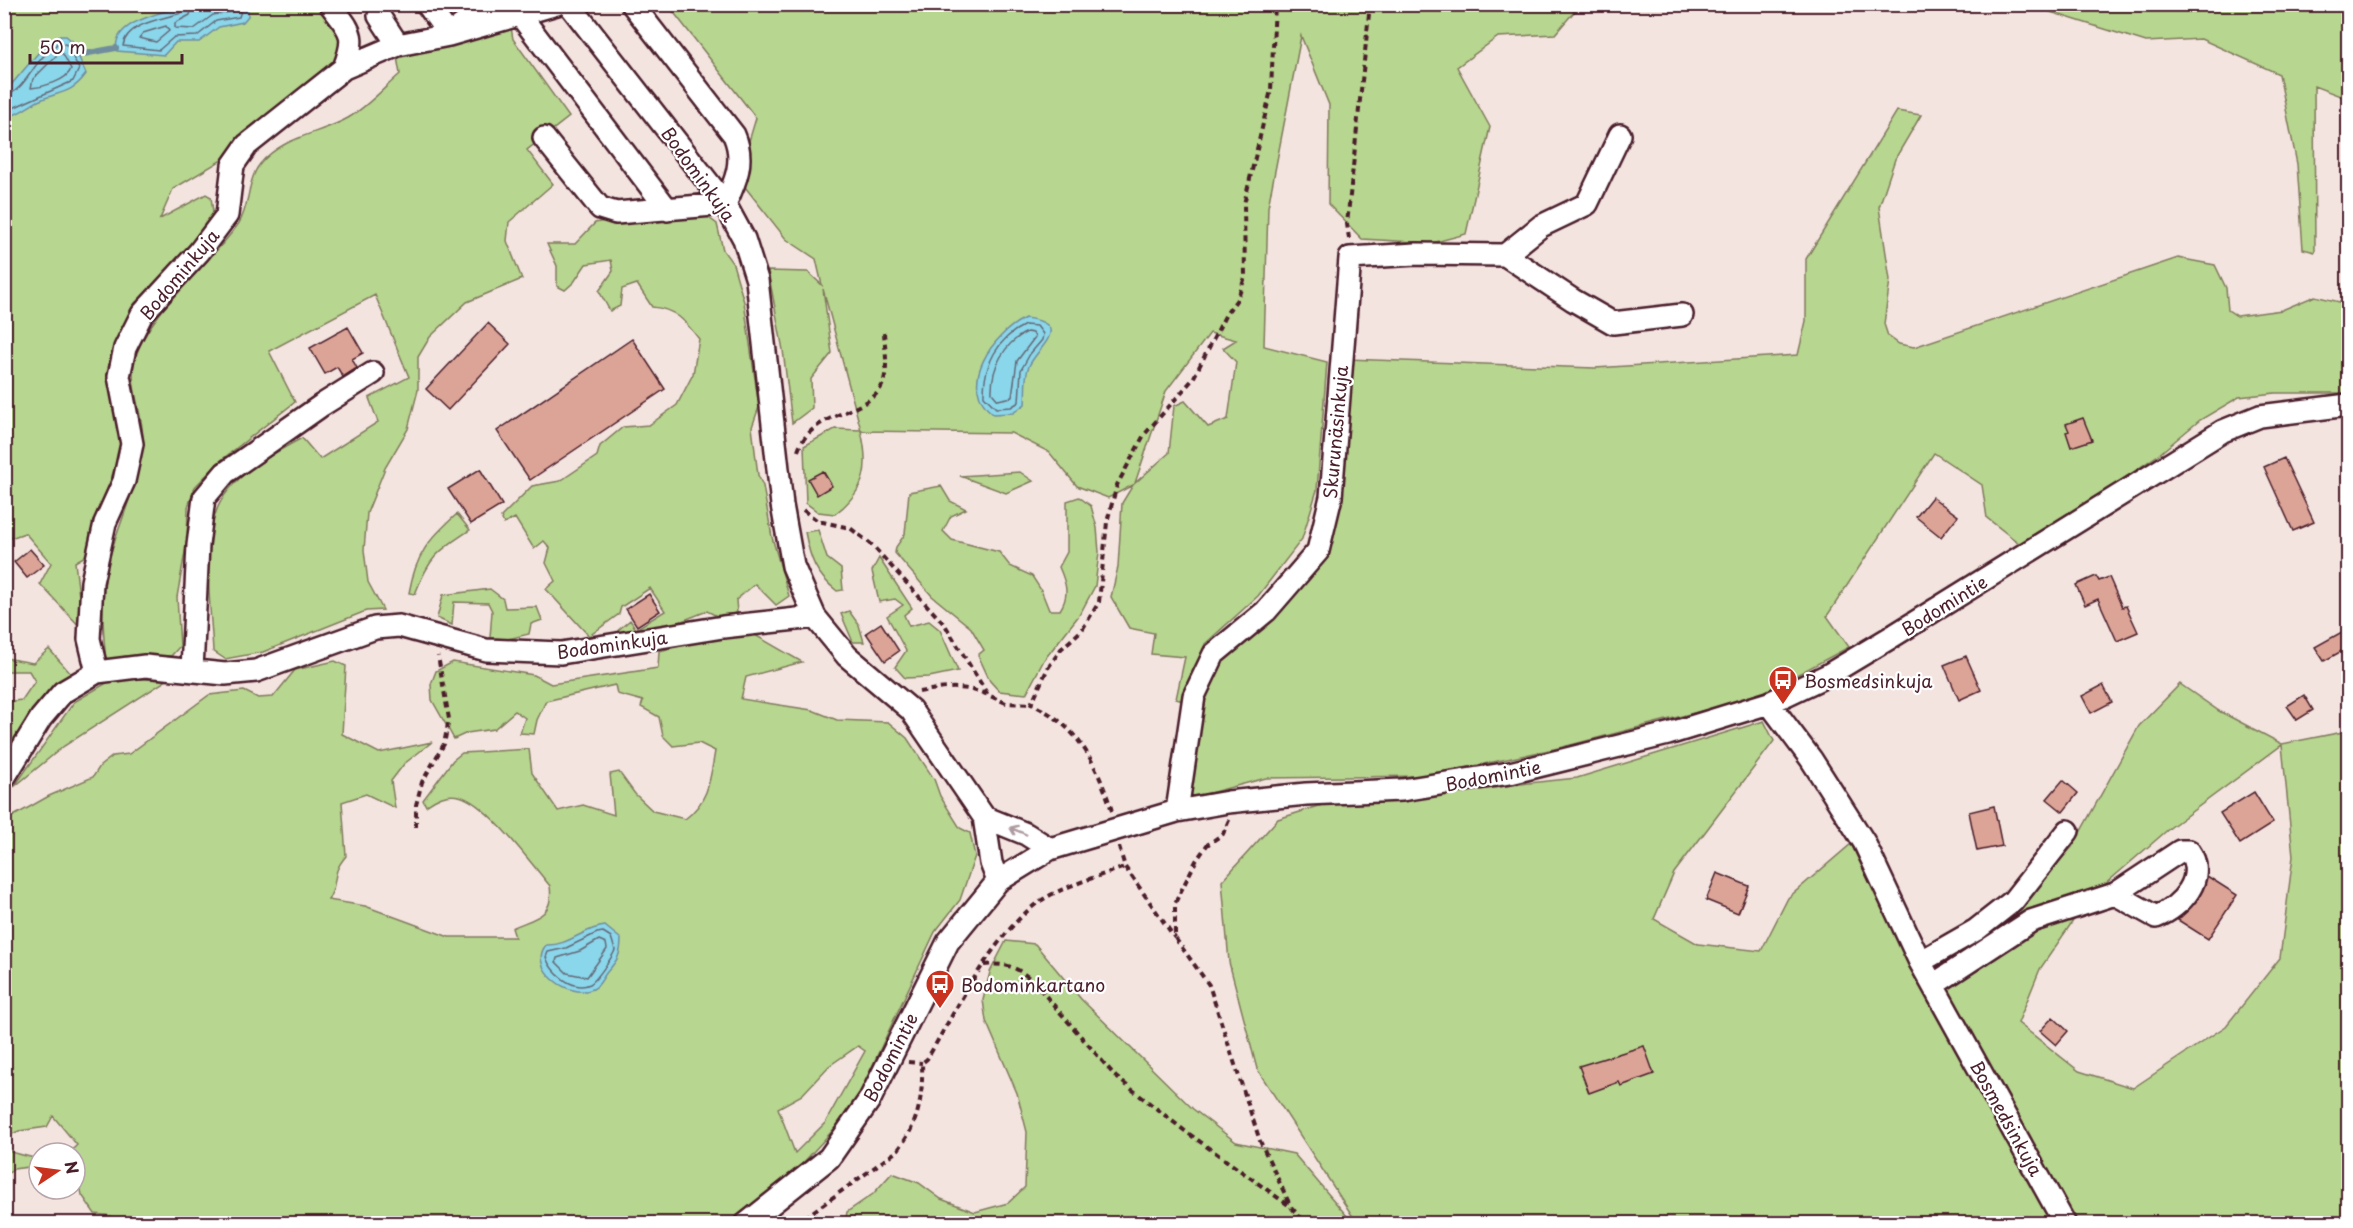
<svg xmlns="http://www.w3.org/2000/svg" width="2353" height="1228" viewBox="0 0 2353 1228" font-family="'Playpen Sans',sans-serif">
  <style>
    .green { fill: #b7d68f; stroke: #807a5d; stroke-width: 1.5; fill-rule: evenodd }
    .water { fill: #8ad6ea; stroke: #708d9e; stroke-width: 1.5 }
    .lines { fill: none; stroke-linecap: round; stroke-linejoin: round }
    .shore { stroke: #646877; stroke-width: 1.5 }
    .stream { stroke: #708d9e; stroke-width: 6 }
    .building { fill: #dca497; stroke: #4a1f2b; stroke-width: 1.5 }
    .minor-casing { stroke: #4a1f2b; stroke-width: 26 }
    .path { stroke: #4a1f2b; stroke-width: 4; stroke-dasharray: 6 4.5; stroke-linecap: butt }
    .minor { stroke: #fff; stroke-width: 21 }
    .oneway { stroke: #ae9aa0 }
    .labels { text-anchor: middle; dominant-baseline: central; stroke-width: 4.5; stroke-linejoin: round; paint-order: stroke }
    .street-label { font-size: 18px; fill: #4a1f2b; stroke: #fff }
    .poi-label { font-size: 18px; fill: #4a1f2b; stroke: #fff; text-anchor: start }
  </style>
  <rect width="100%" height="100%" fill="#f4e4e0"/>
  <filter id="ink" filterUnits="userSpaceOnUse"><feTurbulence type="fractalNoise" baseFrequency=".0167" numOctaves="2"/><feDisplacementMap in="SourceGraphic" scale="12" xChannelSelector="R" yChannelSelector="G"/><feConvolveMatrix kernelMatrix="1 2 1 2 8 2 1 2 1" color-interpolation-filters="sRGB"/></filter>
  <g filter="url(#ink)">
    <!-- green -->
    <path class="green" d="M 2309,4 L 2348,10 L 2348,99 L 2314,86 L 2315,252 L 2303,249 L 2297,164 L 2279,74 L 2201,39 L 2146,42 L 2028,5 Z
      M 4,5 L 330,5 L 349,30 L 344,68 L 247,145 L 173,189 L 160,219 L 206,194 L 211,197 L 213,212 L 208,228 L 195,247 L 135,303 L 113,347 L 109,373 L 123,441 L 87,555 L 75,562 L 83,630 L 40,584 L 51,563 L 25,533 L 5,540 Z
      M 668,5 L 1580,5 L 1555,34 L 1498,37 L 1457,67 L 1490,127 L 1466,234 L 1432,243 L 1362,239 L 1328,204 L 1329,105 L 1301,36 L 1268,207 L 1264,346 L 1327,362 L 1317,490 L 1302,539 L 1258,596 L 1205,644 L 1183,701 L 1176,699 L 1185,657 L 1151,654 L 1154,633 L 1129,628 L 1111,597 L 1118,567 L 1122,503 L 1133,485 L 1108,498 L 1077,486 L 1049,452 L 1011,433 L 861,431 C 870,468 866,490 835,514 L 818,512 L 806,503 L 804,446 L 835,429 L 861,430 L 823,289 L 832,353 L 811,379 L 812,408 L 792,423 L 783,350 L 768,271 L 808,272 L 822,285 L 816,259 L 786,239 L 738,178 L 756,118 ZM 1210,333 L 1236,340 L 1223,348 L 1236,362 L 1228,419 L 1208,427 L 1185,401 L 1174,406 L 1169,453 L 1135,483 L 1166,391 Z
      M 511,27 L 513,39 L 569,117 L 527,150 L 553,184 L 509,222 L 507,241 L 522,279 L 467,302 L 430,337 L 418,357 L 418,390 L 408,429 L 385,468 L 367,513 L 364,550 L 368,582 L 383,610 L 366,611 L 263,652 L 225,659 L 213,651 C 211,610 202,551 216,512 C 228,477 272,454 302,438 L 320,459 L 378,422 L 369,398 L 409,377 L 375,295 L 269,351 L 295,402 L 220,461 L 195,487 L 188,507 L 187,541 L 177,597 L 180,646 L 171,656 L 126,656 L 106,661 C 102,623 100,585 112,549 C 123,515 137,484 142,449 C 147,419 127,388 135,359 C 148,311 210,265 239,223 C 250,206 247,180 260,164 C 283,136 320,134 348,118 C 367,107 384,88 400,74 L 397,57 Z
      M 1897,111 L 1921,115 L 1895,159 L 1879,207 L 1890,280 L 1884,324 L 1888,336 L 1899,344 L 1914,347 L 2178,258 L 2215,265 L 2226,288 L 2228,310 L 2237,316 L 2282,310 L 2315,296 L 2348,304 L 2348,393 L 2275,393 L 2239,397 L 2200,420 L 2158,455 L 2024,547 L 1987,518 L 1982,485 L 1934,453 L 1827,616 L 1849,647 L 1755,697 L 1563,747 L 1427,776 L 1266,778 L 1187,799 L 1202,701 L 1225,656 L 1331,539 L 1344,467 L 1347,359 L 1595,368 L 1798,355 L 1806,321 L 1806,259 Z
      M 705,215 L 717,224 L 723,250 L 733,264 L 744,302 L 759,407 L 752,427 L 758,475 L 763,486 L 772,537 L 789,596 L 776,605 L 755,584 L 736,600 L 737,613 L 717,616 L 707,611 L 672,625 L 608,639 L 630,620 L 636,629 L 665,611 L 650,588 L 621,607 L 619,614 L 589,636 L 546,589 L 555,581 L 546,563 L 550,548 L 544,541 L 534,549 L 515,518 L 504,524 L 501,517 L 532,486 L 560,481 L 597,456 L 600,446 L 623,427 L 649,425 L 677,405 L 693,374 L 699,339 C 685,321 676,309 652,307 L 637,284 L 622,289 L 620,306 L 610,311 L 599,291 L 613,271 L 611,260 L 586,264 L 574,282 L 565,290 L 557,286 L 557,266 L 547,244 L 575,244 L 595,223 L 609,220 L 652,223 Z
      M 1020,472 L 1033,481 L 1006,493 L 960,476 Z
      M 941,486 L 950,501 L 966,509 L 951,516 L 943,531 L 952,540 L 999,552 L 1010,566 L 1032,576 L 1041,590 L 1049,610 L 1060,610 C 1070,595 1066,583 1059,567 L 1067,552 L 1067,501 L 1079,497 L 1091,506 L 1097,528 L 1099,552 L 1095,586 L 1080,614 L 1044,660 L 1026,694 L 999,691 L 990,681 L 978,655 L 984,650 L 971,628 L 932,596 L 895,553 L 896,547 L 905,534 L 909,492 Z
      M 457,514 L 470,530 C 437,552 430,556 415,594 L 409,593 C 416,554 428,540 457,514 Z
      M 818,530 L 827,558 L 841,569 L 843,590 L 837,591 C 815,574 810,558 805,532 Z
      M 879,558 L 912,608 L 904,615 L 909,626 L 929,621 L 940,630 L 958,671 L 929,677 L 905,678 L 895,667 L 906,651 L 887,616 L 903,605 L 895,599 L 879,602 L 872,571 Z
      M 490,589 L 503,599 L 505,608 L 537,607 L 542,620 L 531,624 L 529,634 L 508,639 L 490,638 L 492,611 L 488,603 L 454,602 L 452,625 L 437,618 L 443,595 Z
      M 849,611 L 859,625 L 864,642 L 853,642 L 841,614 Z
      M 726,635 L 755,635 L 802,662 L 746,677 L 741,699 L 812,710 L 837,720 L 888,722 L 907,738 L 934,779 L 940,796 L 960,828 L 970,833 L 975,856 L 960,900 L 935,932 L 862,1088 L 846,1116 L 791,1176 L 728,1223 L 119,1223 L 111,1216 L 95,1214 L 82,1195 L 73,1149 L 77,1145 L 53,1116 L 47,1127 L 19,1131 L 5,1137 L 11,1152 L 34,1158 L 29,1167 L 13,1169 L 5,1177 L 5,823 L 8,819 L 49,796 L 93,777 L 100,766 L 113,756 L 129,754 L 209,695 L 244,691 L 258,698 L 273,697 L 295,670 L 335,661 L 346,666 L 342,734 L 379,753 L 432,742 L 404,764 L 391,781 L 395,808 L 366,794 L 342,802 L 346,856 C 329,876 340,881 328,900 L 365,906 L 449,937 L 515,937 L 512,928 C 536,917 554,917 550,886 C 531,863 486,802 459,796 C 446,793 436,799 426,806 L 423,800 L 453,760 L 462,753 L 529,749 L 532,773 L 558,811 L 583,805 L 614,815 L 610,774 L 619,772 L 635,794 L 653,811 L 685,819 C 709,801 710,780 715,751 L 699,743 L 673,746 L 663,736 L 659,717 L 641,707 L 643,701 L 617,694 L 615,685 L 546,701 L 537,720 L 534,734 L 520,733 L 525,718 L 515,711 L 494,729 L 467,733 L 454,739 L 432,700 L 431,684 L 436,671 L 453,662 L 534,675 L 551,684 L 658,668 L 659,651 ZM 858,1046 L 865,1051 L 825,1123 L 795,1153 L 778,1108 L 802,1095 L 829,1066 Z
      M 49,649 L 72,675 L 35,710 L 14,741 L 5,741 L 4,702 L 22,700 L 35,681 L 29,671 L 5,671 L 5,658 L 33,663 Z
      M 115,678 L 167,680 L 64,746 L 14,787 L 74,702 Z
      M 2180,684 L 2219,711 L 2282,744 L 2348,731 L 2348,1223 L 1357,1223 L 1257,1069 L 1229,962 L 1222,881 L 1278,819 L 1322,805 L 1577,778 L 1764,721 L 1774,741 L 1674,873 L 1654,919 L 1698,944 L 1761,951 L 1788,898 L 1851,844 L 1918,983 L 1941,974 L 1983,947 L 2072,847 L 2139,726 ZM 2282,745 L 2293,856 L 2280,958 L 2226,1026 L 2133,1088 L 2079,1071 L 2018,1023 L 2040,969 L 2088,899 L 2171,827 Z
      M 1006,941 L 1035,944 L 1081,999 L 1193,1109 L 1236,1142 L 1294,1154 L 1353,1223 L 845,1223 L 847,1212 L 873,1194 L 892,1173 L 919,1183 L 941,1199 L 975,1212 L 1008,1203 L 1025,1187 L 1027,1132 L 1017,1093 L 986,1021 L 983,1000 L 990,972 Z"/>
    <!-- water -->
    <path class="water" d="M 186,5 L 248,5 L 248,16 L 243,22 L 219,27 L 199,42 L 176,42 L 164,55 L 117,51 C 110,21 166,12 186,5 Z
      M 57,36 L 66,36 L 72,41 L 86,74 C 71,95 59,91 38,101 C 26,108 18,115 5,118 L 5,92 L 39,52 Z
      M 1025,318 C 1074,324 1038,347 1029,366 C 1024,377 1026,392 1025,404 L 1013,413 L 993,414 C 956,385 993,334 1025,318 Z
      M 605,926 L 621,939 C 621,955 617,961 607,972 C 602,978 600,986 593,989 C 569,1000 527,968 546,945 C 569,946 583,928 605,926 Z"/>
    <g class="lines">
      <!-- shore -->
      <path class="shore" d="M 185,4 L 181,13 C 163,19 126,23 123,46 L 159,50 L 174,37 L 197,36 L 216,21 L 239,17 L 243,4
        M 193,4 L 190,15 L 175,23 L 175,28 L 194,29 L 213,15 L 234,11 L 235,4
        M 166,26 L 169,31 L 156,42 L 139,38 L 143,33 Z
        M 59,53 L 63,54 L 71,69 C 67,81 43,87 31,88 L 33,79 Z
        M 4,96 C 20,94 31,70 41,59 C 46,53 53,48 59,42 L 67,45 L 79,69 L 73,81 L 4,112
        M 1025,325 L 1037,326 L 1043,334 L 1042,340 L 1030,354 L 1021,370 L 1019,402 L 1011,407 L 996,408 L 984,396 C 983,365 998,338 1025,325 Z
        M 1027,332 L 1033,333 L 1035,337 L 1017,361 L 1012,397 L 998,400 L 992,393 C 991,368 1004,343 1027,332 Z
        M 597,933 L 603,932 L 611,937 L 615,950 C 613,956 596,981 590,984 C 572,992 551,972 546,957 L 548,952 L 566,948 Z
        M 599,940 L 606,943 L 607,949 L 587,977 L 567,973 L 556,962 L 557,958 L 580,951 Z"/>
      <!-- stream -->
      <path class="stream" d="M 78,55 L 116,48"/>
    </g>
    <!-- building -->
    <path class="building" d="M 488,323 L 510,344 L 448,410 L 426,389 Z
      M 348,327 L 363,353 L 352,359 L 357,368 L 343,377 L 337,367 L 325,374 L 310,348 Z
      M 632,339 L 665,389 L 530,480 L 497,431 Z
      M 2083,418 L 2092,440 L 2071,447 L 2066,432 L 2069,431 L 2066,424 Z
      M 2284,458 L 2314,522 L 2293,531 L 2264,467 Z
      M 480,469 L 502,505 L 471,524 L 448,489 Z
      M 823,471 L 832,486 L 817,495 L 808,479 Z
      M 1932,497 L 1958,516 L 1941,537 L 1916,517 Z
      M 30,549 L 44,565 L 27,578 L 14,562 Z
      M 2096,576 L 2099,581 L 2109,577 L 2122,607 L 2126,606 L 2138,632 L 2117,641 L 2098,599 L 2085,605 L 2076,585 Z
      M 649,594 L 660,611 L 637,626 L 626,609 Z
      M 881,623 L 899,651 L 885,661 L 866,633 Z
      M 2349,628 L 2349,647 L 2324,661 L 2315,647 Z
      M 1966,656 L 1981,690 L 1959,700 L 1944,665 Z
      M 2103,685 L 2112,702 L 2091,713 L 2082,696 Z
      M 2304,695 L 2313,710 L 2297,720 L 2287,706 Z
      M 2063,780 L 2078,793 L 2063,812 L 2047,799 Z
      M 2254,792 L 2273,823 L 2240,844 L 2220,813 Z
      M 1994,806 L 2002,846 L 1977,851 L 1969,812 Z
      M 1717,873 L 1749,886 L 1738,913 L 1706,900 Z
      M 2207,876 L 2237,895 L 2208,939 L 2178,920 L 2199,898 Z
      M 2053,1017 L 2068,1031 L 2056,1045 L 2040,1031 Z
      M 1644,1046 L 1654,1074 L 1621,1086 L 1619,1082 L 1589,1093 L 1579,1066 Z"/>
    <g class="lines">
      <!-- minor casing -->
      <g class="minor-casing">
        <path id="minor" d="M 330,4 C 351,32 357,34 344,68
          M 427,4 L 449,35 L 490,4
          M 569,4 L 725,204 L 744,239 L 757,280 L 782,505 L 793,566 L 815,617 L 847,656 L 911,710 L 984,817 L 991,863 L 998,881
          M 520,15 L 668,210
          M 379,16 L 398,45
          M 544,138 L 600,208 L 616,213 L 725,204 C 736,181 745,160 734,135 L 632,4
          M 1505,255 L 1541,226 L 1587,204 L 1620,135
          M 192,670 L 198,545 L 204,498 L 225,473 L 322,405 L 373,373
          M 97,672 L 89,639 L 92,582 L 105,523 L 124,481 L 132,444 L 119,376 L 125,348 L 142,314 L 199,252 L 227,215 L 233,165 L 247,145 L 344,68 L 398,45 L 449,35 L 557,4
          M 1769,703 L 1811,759 L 1864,842 L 1920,962 L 2065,1224
          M 4,778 L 41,718 L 63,692 L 97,672 L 145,666 L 225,674 L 256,671 L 375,628 L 399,626 L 486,650 L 561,653 L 723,627 L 815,617
          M 1177,811 L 1194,696 L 1214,654 L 1266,611 L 1318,551 L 1331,497 L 1350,258 L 1416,254 L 1505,255 L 1573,300 L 1613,323 L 1682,315
          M 984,817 L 1026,834 L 1050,849
          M 1920,962 L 1976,930 L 2013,901 L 2068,831
          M 1933,985 L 2031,921 L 2115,894 L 2180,851 L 2189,851 C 2208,878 2181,907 2156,917 L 2115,894
          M 746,1224 L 829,1158 L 870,1099 L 948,942 L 998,881 L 1050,849 L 1177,811 L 1228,802 L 1306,794 L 1402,790 L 1510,773 L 1668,734 L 1769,703 L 1828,675 L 1893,636 L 2223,431 L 2260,416 L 2348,405"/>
      </g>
      <!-- path -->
      <path class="path" d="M 1349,239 L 1347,224 L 1370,4
        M 798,451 C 812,408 875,416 884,380 C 888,366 885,347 884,333
        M 803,510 L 818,521 L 850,528 L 871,544 L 945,625 L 988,695 L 1006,703 L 1031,704
        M 919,692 C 945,687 964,685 988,695
        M 1112,811 C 1097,765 1078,724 1031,704 L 1048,668 L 1061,649 L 1082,630 L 1099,602 L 1107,522 L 1117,485 L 1144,435 L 1193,379 L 1226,314 L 1238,298 L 1245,277 L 1244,204 L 1271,90 L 1275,4
        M 1229,820 L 1223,834 L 1207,845 L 1196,861 L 1175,903 L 1175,938 L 1209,985 L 1260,1141 L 1291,1207
        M 416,827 L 416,805 L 422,782 L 444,744 L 449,719 L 438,656
        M 1119,847 L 1125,867 L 1175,938
        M 984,965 C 1006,963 1015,966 1032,980 L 1116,1077 L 1185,1131 L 1291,1207 L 1306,1224
        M 908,1062 L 922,1063
        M 796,1224 L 897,1151 C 919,1124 923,1097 922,1063 L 927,1059 C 955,1012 998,924 1047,897 C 1071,884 1099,876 1125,867"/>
      <!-- minor -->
      <use href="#minor" class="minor"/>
    </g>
    <!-- one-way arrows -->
    <defs><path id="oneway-shaft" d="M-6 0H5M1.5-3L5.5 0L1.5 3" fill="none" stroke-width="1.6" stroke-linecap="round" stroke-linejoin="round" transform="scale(1.5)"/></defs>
    <use class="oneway" href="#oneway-shaft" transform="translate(1018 831) rotate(-157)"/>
  </g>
  <!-- icons -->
  <defs>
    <g id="bus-pin" transform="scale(1.5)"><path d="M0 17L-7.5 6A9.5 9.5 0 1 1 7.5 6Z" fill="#c8321e" stroke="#fff"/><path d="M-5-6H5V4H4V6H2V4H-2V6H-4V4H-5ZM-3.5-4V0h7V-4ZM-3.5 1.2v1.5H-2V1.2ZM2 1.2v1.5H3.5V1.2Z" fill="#fff"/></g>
  </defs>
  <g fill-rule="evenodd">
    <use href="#bus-pin" x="1783" y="680"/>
    <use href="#bus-pin" x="940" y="984"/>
  </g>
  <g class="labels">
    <!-- street labels -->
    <g class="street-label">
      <text transform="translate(699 174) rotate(54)">Bodominkuja</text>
      <text transform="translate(179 274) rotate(-50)">Bodominkuja</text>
      <text transform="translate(1335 432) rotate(-85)">Skurunäsinkuja</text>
      <text transform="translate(1944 605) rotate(-32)">Bodomintie</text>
      <text transform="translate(612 644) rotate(-8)">Bodominkuja</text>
      <text transform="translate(1493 775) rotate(-11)">Bodomintie</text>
      <text transform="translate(890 1057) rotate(-63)">Bodomintie</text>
      <text transform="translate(2007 1118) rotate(61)">Bosmedsinkuja</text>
    </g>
    <!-- poi labels -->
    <g class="poi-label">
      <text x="1804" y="680">Bosmedsinkuja</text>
      <text x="961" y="984">Bodominkartano</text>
    </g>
  </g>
  <!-- margin -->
  <rect width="2353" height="1228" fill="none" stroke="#fff" stroke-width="24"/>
  <rect x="12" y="12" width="2329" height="1204" fill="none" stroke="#4a1f2b" stroke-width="2" filter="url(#ink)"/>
  <!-- north arrow -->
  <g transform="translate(57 1171) rotate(77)"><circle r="28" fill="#ffffff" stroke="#b7a5aa" stroke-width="1.5"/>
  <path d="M0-4.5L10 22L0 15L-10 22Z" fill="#c8321e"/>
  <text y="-9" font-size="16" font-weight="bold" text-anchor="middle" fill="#4a1f2b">N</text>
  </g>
  <!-- scale -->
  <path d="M30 54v9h152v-9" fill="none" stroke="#4a1f2b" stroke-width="3"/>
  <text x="39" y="54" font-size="18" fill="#4a1f2b" stroke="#ffffff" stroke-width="4.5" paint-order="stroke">50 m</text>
</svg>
